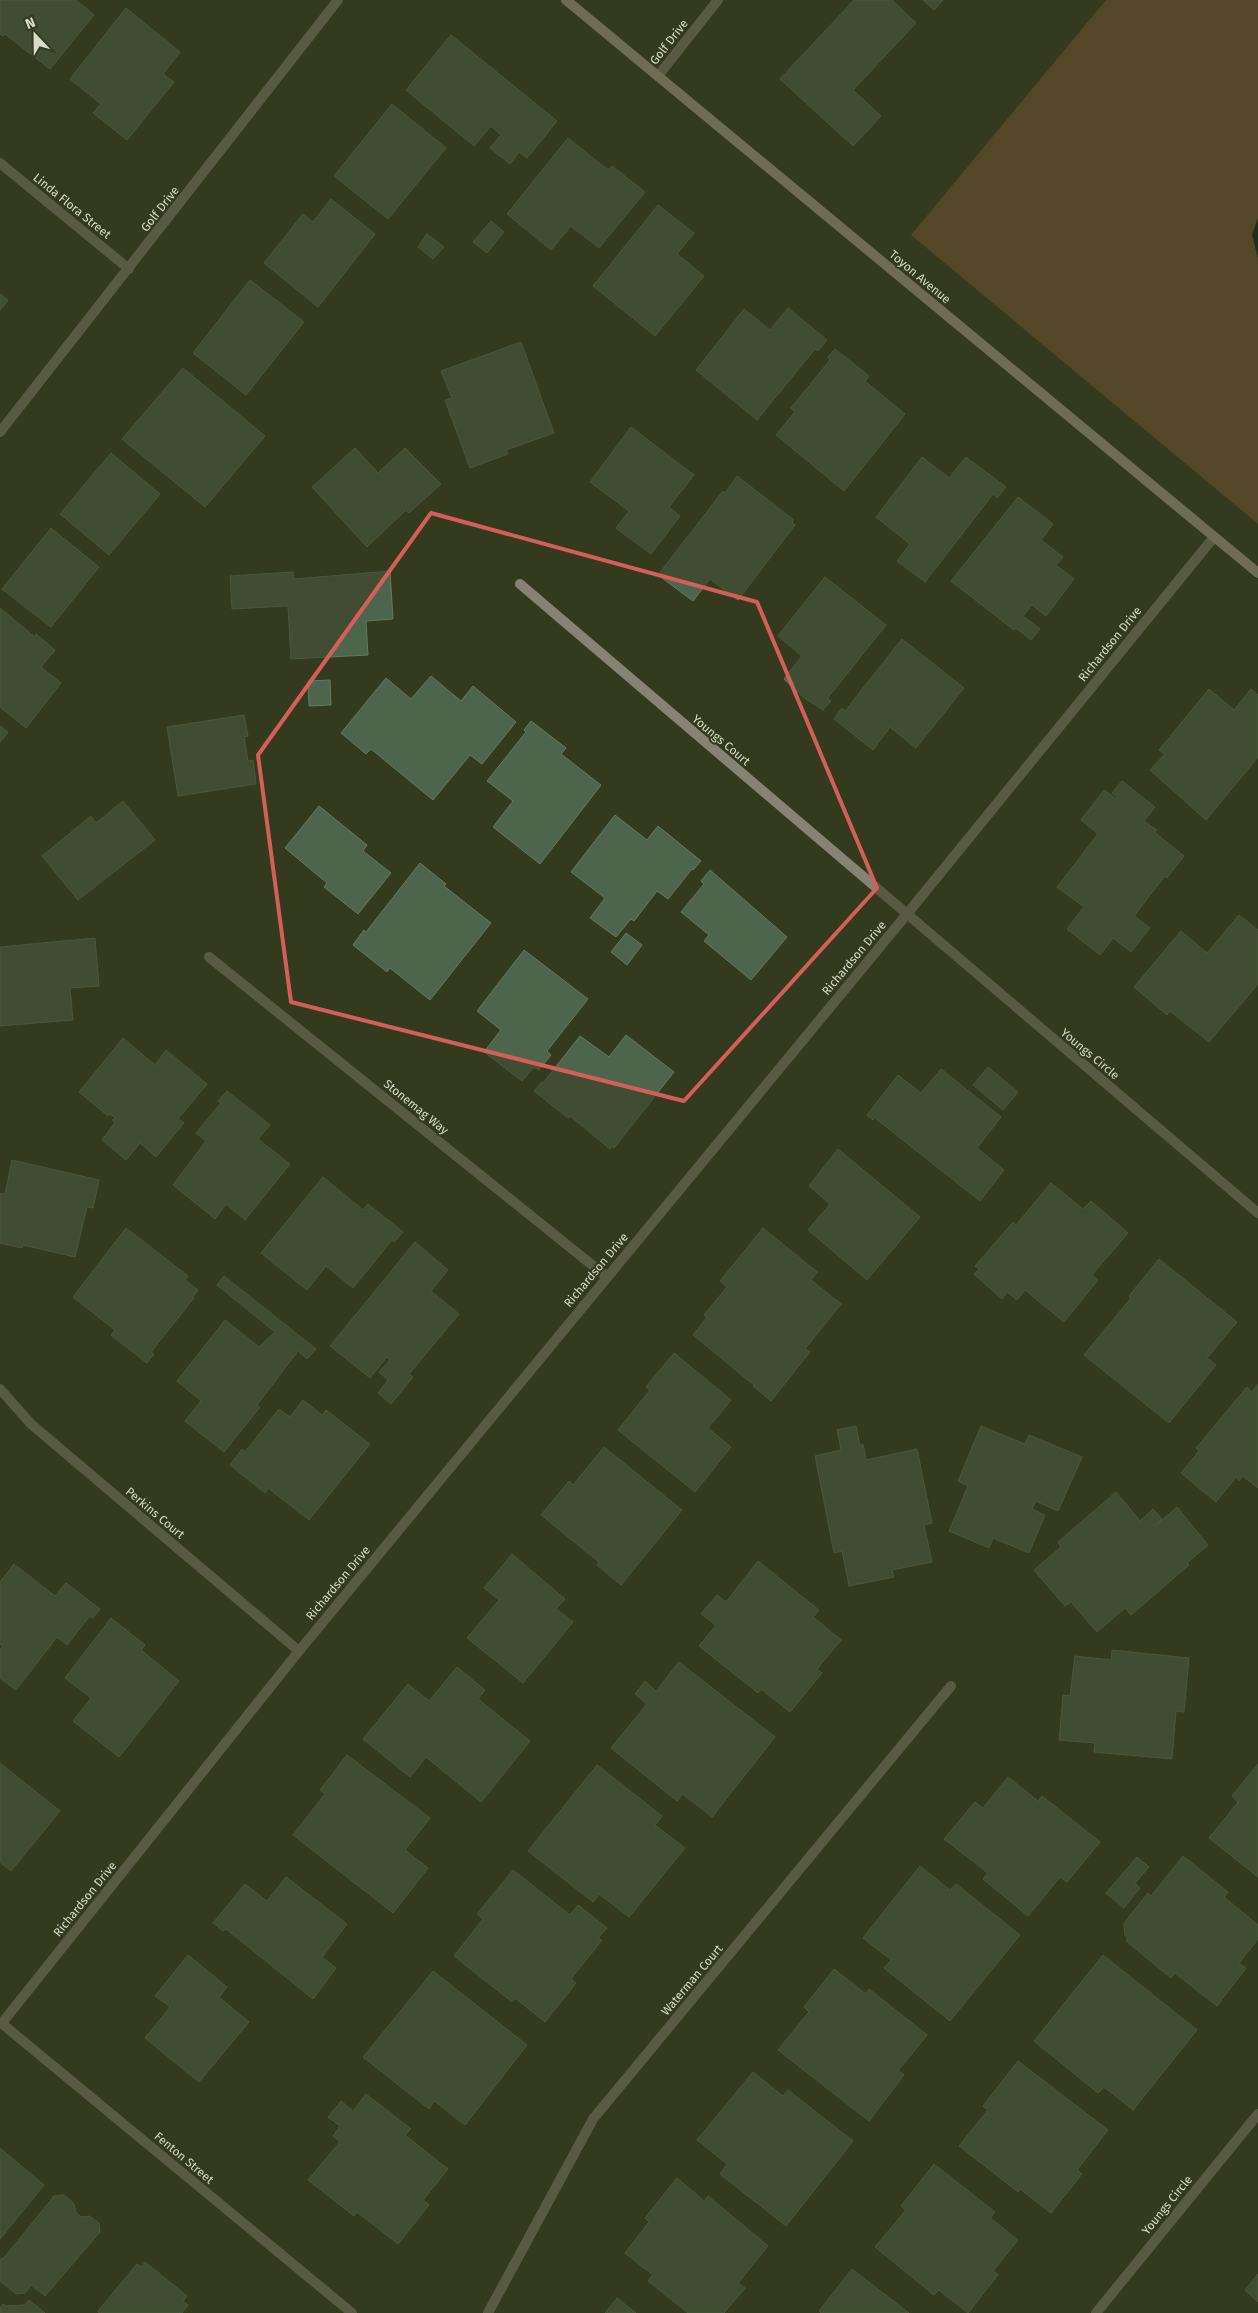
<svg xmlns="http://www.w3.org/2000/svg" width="1258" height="2313" viewBox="0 0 1258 2313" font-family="'Fira Sans',sans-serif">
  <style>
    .green { fill: #785735 }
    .water { fill: #0a211a }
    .building { fill: #4e654d; stroke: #637a61 }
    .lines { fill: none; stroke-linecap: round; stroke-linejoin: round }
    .street { stroke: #868274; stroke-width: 10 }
    .secondary { stroke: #b3ac96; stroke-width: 10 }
    .marked { fill: none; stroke: #d65e59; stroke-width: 4; stroke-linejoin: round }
    .labels { text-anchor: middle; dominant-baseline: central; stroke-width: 4.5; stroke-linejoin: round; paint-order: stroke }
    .street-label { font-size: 12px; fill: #d7dbcb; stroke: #343a1d }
  </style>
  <rect width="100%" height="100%" fill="#343a1d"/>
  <!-- green -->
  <path class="green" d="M 1106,0 L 1258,0 L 1258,524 L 911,235 Z"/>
  <!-- water -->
  <path class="water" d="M 1258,218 L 1258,258 L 1252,235 Z"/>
  <!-- building -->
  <path class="building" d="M 0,0 L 76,0 L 94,15 L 50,69 L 5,34 L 3,36 L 0,34 Z
    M 854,0 L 892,0 L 916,23 L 853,90 L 881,116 L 853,146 L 780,79 Z
    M 923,0 L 943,0 L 934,10 Z
    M 126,8 L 180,52 L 163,74 L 174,82 L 127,140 L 93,113 L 101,104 L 70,79 Z
    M 451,35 L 557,121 L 527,158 L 519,152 L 510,164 L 490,148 L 501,135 L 491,126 L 474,146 L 406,90 Z
    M 392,104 L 446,148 L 388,219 L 334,176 Z
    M 568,138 L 608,170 L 612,166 L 645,192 L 599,248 L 571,226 L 551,250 L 507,214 Z
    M 331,199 L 375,234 L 318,307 L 264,263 L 303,214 L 313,222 Z
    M 658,205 L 694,233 L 677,254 L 704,276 L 655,336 L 593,286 Z
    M 491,221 L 504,232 L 487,253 L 473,242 Z
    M 427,234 L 444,247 L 433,259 L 418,247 Z
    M 250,280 L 304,322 L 246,395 L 193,353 Z
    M 0,294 L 8,300 L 0,310 Z
    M 788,308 L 827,340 L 818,351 L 815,349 L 757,420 L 696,370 L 744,309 L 770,330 Z
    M 521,342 L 554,433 L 506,450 L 508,454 L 470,468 L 445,400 L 452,398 L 441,371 Z
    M 835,349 L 869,376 L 865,381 L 905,414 L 844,491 L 776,435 L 795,412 L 791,408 L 830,360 L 828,357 Z
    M 183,368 L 265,436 L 205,507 L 122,439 Z
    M 631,427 L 694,475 L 669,507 L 680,516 L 651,554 L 616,528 L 629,511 L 590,482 Z
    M 355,448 L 378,473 L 405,448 L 441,484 L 409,513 L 406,510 L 367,547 L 312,487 Z
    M 111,453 L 160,494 L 109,555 L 60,514 Z
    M 922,457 L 949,478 L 966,457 L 1006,487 L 997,498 L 993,494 L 925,582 L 897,561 L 910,544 L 876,517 Z
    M 737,476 L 794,520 L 792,522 L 795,525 L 738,600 L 710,579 L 693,601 L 658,575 L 723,491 L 725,493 Z
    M 1018,497 L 1053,524 L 1041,540 L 1063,557 L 1056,565 L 1074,579 L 1046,616 L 1032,605 L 1023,616 L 1040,629 L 1031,640 L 1016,628 L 1014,630 L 951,581 Z
    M 51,528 L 99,567 L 51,627 L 2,589 Z
    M 390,571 L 393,619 L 366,621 L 368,655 L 291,659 L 288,606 L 232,609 L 230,576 L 293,572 L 294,579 Z
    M 825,577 L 886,625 L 827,699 L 831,701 L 823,710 L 803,697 L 784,679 L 802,656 L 778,636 Z
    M 0,608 L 35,637 L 36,634 L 55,650 L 41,667 L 61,683 L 26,728 L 0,707 Z
    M 902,639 L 964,688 L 916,748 L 890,727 L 873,750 L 834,719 L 842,708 L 845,711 Z
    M 431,676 L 461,701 L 473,686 L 516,722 L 482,764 L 470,755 L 433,800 L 371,749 L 366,754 L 341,733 L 386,678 L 411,699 Z
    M 330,680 L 331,705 L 309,706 L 308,681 Z
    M 1209,689 L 1234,710 L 1251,689 L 1258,695 L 1258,757 L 1206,820 L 1150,770 L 1165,754 L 1159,750 Z
    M 244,715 L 248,736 L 244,737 L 248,761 L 253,760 L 256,784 L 178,796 L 167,727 Z
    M 531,721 L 566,748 L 561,754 L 601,785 L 540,864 L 493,827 L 513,801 L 487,781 L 526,732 L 524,730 Z
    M 0,726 L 8,732 L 0,742 Z
    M 1122,781 L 1155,807 L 1144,821 L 1157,830 L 1154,832 L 1184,856 L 1167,878 L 1165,876 L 1134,916 L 1150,928 L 1131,952 L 1113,938 L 1100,955 L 1067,929 L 1084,907 L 1057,887 L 1098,834 L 1081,820 L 1104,790 L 1116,799 L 1118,798 L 1112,793 Z
    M 123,801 L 155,840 L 78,900 L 42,856 L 91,816 L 96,823 Z
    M 319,806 L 367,845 L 363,851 L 391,873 L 358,914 L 324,887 L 327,883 L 285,848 Z
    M 615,815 L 647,840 L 658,826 L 701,861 L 693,870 L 692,869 L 668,899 L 657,891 L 634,921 L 631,919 L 616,937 L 590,918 L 605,898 L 571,872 Z
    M 420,863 L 446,884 L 444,886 L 491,923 L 430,1000 L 390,968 L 387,972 L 353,945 L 364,930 L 366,932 Z
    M 710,870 L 787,937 L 751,980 L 704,941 L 709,935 L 681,912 L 704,884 L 701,881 Z
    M 1239,915 L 1258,930 L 1258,984 L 1209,1042 L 1170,1011 L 1167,1015 L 1134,987 L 1181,931 L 1207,953 Z
    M 626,933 L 642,945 L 627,965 L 611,952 Z
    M 95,938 L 99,986 L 70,988 L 73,1020 L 0,1026 L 0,947 Z
    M 524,950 L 588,999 L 547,1051 L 551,1055 L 539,1070 L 534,1067 L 522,1081 L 484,1052 L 501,1030 L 477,1011 Z
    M 626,1035 L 674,1072 L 614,1148 L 612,1146 L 610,1149 L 570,1116 L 568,1118 L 534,1091 L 542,1082 L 543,1083 L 580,1036 L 609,1057 Z
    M 123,1038 L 155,1065 L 166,1050 L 207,1084 L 178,1119 L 184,1123 L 156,1157 L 140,1143 L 126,1160 L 102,1140 L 115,1123 L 112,1120 L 115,1118 L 110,1114 L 108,1116 L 79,1092 Z
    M 988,1067 L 1018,1092 L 1003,1110 L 973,1085 Z
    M 941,1069 L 1001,1117 L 977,1148 L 1004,1170 L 980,1201 L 875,1118 L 873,1120 L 867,1115 L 898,1075 L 921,1093 Z
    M 227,1091 L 270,1125 L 258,1139 L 290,1164 L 245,1220 L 226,1204 L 215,1219 L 173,1185 L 206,1141 L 196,1133 L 221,1103 L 218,1101 Z
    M 838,1149 L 920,1217 L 867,1280 L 808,1230 L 830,1204 L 809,1186 Z
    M 12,1160 L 99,1180 L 93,1208 L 87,1207 L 75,1257 L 23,1245 L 22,1248 L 0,1243 L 0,1193 L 5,1194 Z
    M 323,1177 L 363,1210 L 368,1204 L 403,1232 L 394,1242 L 392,1240 L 353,1288 L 326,1266 L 307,1290 L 261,1253 Z
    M 1051,1183 L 1083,1209 L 1091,1201 L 1128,1233 L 1092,1275 L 1098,1280 L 1064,1322 L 1025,1290 L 1017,1300 L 1007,1292 L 1002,1299 L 974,1274 L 979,1269 L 975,1266 L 1013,1222 L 1016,1225 Z
    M 126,1228 L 188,1276 L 185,1280 L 198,1290 L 193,1297 L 194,1298 L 151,1352 L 154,1354 L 147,1363 L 111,1335 L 115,1330 L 73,1297 Z
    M 763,1228 L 817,1272 L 811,1280 L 841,1304 L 805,1349 L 810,1352 L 771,1401 L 753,1386 L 754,1385 L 693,1335 L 707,1317 L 704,1315 L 727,1287 L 720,1281 Z
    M 415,1242 L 448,1270 L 431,1291 L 459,1314 L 409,1374 L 413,1377 L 391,1404 L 378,1393 L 388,1380 L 379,1372 L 390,1360 L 387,1357 L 370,1378 L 330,1346 Z
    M 1159,1259 L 1237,1322 L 1207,1358 L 1216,1365 L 1169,1423 L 1084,1355 L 1131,1298 L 1129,1296 Z
    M 224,1276 L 316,1349 L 307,1359 L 298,1351 L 257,1405 L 260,1407 L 224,1452 L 185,1421 L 201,1401 L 177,1381 L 225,1320 L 259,1347 L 275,1332 L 217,1285 Z
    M 674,1353 L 731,1400 L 708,1428 L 731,1447 L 695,1492 L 618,1430 L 650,1390 L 646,1387 Z
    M 1258,1384 L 1258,1488 L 1243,1476 L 1239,1481 L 1236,1477 L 1216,1502 L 1181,1473 L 1199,1451 L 1196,1448 L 1247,1387 L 1252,1392 Z
    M 303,1400 L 322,1415 L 326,1410 L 370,1444 L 309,1520 L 268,1488 L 265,1493 L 230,1465 L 242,1449 L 245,1452 L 279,1409 L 290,1417 Z
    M 856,1426 L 860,1446 L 863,1444 L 866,1460 L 917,1449 L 932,1523 L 924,1525 L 932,1562 L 892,1570 L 894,1577 L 849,1586 L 842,1551 L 834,1553 L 815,1456 L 841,1450 L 837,1430 Z
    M 981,1426 L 1025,1444 L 1029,1435 L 1082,1457 L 1058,1511 L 1036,1501 L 1032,1509 L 1045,1515 L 1029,1553 L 993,1538 L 989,1548 L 949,1531 L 968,1486 L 958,1481 Z
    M 604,1447 L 682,1510 L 621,1585 L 597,1565 L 599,1562 L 541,1515 L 569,1481 L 573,1485 Z
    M 1116,1492 L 1140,1521 L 1153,1509 L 1162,1519 L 1156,1525 L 1177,1507 L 1208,1545 L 1187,1563 L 1189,1565 L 1131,1615 L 1125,1608 L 1097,1632 L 1071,1602 L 1065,1606 L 1034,1570 L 1061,1547 L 1058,1542 Z
    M 512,1554 L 565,1599 L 556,1609 L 573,1622 L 523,1683 L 467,1638 L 499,1600 L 484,1588 Z
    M 758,1561 L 819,1610 L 813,1617 L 841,1640 L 817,1669 L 822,1673 L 790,1712 L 761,1689 L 758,1693 L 699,1646 L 716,1625 L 701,1614 L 717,1595 L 726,1602 Z
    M 14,1564 L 55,1596 L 66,1583 L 100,1609 L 93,1618 L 90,1616 L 67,1645 L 57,1637 L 16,1690 L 0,1678 L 0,1650 L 3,1646 L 0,1644 L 0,1582 Z
    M 111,1618 L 145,1645 L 141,1650 L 179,1681 L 119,1757 L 73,1721 L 91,1698 L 65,1678 Z
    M 1112,1650 L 1189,1658 L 1184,1712 L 1176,1711 L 1172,1759 L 1094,1752 L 1095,1743 L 1059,1740 L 1063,1695 L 1070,1696 L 1075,1656 L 1111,1660 Z
    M 679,1662 L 775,1737 L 712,1817 L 683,1794 L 677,1801 L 611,1748 L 647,1704 L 635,1694 L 645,1681 L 656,1691 Z
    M 457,1667 L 485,1690 L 478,1699 L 530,1741 L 481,1802 L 426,1757 L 410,1777 L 363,1739 L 408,1684 L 429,1701 Z
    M 347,1755 L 430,1818 L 405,1850 L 428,1868 L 393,1913 L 293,1835 L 325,1794 L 320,1790 Z
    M 0,1763 L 60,1811 L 11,1871 L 0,1862 Z
    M 1258,1764 L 1258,1877 L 1209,1838 L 1238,1802 L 1232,1796 Z
    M 597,1765 L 662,1816 L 655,1825 L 685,1848 L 629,1917 L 599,1894 L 593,1902 L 528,1851 Z
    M 1008,1777 L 1038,1801 L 1042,1796 L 1100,1842 L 1067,1882 L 1060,1877 L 1028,1916 L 983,1879 L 988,1873 L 944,1839 L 975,1802 L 983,1808 Z
    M 1183,1856 L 1228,1892 L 1224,1897 L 1258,1925 L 1258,1939 L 1239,1963 L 1246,1968 L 1217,2006 L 1175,1973 L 1171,1978 L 1126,1941 L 1128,1938 L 1125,1936 L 1124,1923 L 1148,1893 L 1151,1896 Z
    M 1137,1857 L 1149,1867 L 1135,1883 L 1140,1888 L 1124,1908 L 1106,1893 Z
    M 920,1866 L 950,1890 L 956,1884 L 1020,1935 L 950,2021 L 884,1968 L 891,1960 L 863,1938 Z
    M 513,1870 L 570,1915 L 578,1905 L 607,1928 L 598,1938 L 602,1940 L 571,1979 L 576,1983 L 545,2022 L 515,1998 L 512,2002 L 454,1956 L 483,1919 L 477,1914 Z
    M 286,1877 L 347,1924 L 322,1957 L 336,1968 L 313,1999 L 226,1929 L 223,1931 L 213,1923 L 245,1884 L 267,1901 Z
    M 188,1955 L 227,1987 L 219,1997 L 249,2022 L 199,2082 L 145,2038 L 170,2007 L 155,1996 Z
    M 1103,1955 L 1197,2030 L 1133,2110 L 1104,2087 L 1098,2093 L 1034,2041 Z
    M 834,1969 L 866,1994 L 869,1989 L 927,2035 L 898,2071 L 904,2075 L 869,2121 L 778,2050 L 809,2012 L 804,2007 Z
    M 433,1971 L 527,2045 L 465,2125 L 434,2101 L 429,2109 L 363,2057 Z
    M 1018,2061 L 1108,2130 L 1077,2170 L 1082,2174 L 1051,2213 L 1020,2189 L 1018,2192 L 959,2146 L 988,2110 L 983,2106 Z
    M 753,2072 L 783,2096 L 788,2090 L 853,2141 L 786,2226 L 720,2174 L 727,2164 L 697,2140 Z
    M 366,2094 L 411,2129 L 405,2135 L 448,2169 L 423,2200 L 429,2205 L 398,2244 L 357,2212 L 354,2216 L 308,2180 L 340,2142 L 333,2136 L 340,2126 L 328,2117 L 341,2101 L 353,2111 Z
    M 0,2148 L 44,2185 L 0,2239 Z
    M 934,2164 L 995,2212 L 990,2218 L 1018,2240 L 993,2271 L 998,2275 L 968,2313 L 939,2290 L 934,2295 L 875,2247 L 906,2210 L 901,2206 Z
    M 677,2178 L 704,2201 L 708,2196 L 768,2246 L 738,2283 L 745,2288 L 724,2313 L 688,2313 L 648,2281 L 653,2275 L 625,2253 L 649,2222 L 645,2218 Z
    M 64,2195 L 74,2204 L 76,2212 L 81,2217 L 89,2216 L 99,2223 L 100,2232 L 45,2296 L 31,2285 L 25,2293 L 16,2294 L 0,2281 L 0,2260 L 2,2258 L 3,2259 L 54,2196 Z
    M 145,2262 L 187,2296 L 183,2301 L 188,2305 L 182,2313 L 99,2313 L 98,2311 L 137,2264 L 141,2267 Z
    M 852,2269 L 909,2313 L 821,2313 L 819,2311 Z
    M 1258,2274 L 1258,2302 L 1245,2290 Z
    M 617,2298 L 636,2313 L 605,2313 Z
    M 29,2300 L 45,2313 L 0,2313 L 0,2308 L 3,2304 L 6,2306 L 25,2305 Z"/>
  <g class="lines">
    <!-- street -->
    <path class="street" d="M 658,76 L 718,0
      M 0,163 L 129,269
      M 0,432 L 338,0
      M 520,584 L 1258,1213
      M 209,957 L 607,1277
      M 0,1389 L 31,1424 L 299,1651
      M 0,2022 L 352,2313
      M 2,2023 L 299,1651 L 907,914 L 1214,537
      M 488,2313 L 593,2119 L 951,1686
      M 1096,2313 L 1258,2114"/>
    <!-- secondary -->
    <path class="secondary" d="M 566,0 L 1258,573"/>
  </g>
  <!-- marked area -->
  <path d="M0 0H1258V2313H0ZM 431,513 L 757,602 L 877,888 L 684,1101 L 291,1002 L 258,755 Z" fill="#343a1d" fill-opacity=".55" fill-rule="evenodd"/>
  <path class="marked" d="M 431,513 L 757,602 L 877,888 L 684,1101 L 291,1002 L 258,755 Z"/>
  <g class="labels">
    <!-- street labels -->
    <g class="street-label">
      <text transform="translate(669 42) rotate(-52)">Golf Drive</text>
      <text transform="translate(72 206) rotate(39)">Linda Flora Street</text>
      <text transform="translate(160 209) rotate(-52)">Golf Drive</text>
      <text transform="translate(920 277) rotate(40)">Toyon Avenue</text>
      <text transform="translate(1110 644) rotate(-51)">Richardson Drive</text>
      <text transform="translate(721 740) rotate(40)">Youngs Court</text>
      <text transform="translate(854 958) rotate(-50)">Richardson Drive</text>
      <text transform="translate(1090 1054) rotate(40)">Youngs Circle</text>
      <text transform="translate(416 1107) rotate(39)">Stonemag Way</text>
      <text transform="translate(596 1270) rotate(-50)">Richardson Drive</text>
      <text transform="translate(155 1513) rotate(40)">Perkins Court</text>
      <text transform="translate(338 1583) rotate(-50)">Richardson Drive</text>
      <text transform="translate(85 1899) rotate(-51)">Richardson Drive</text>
      <text transform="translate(692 1980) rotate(-50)">Waterman Court</text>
      <text transform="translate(184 2158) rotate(40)">Fenton Street</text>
      <text transform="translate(1167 2205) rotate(-51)">Youngs Circle</text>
    </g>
  </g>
  <!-- north arrow -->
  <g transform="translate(35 35) rotate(338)" stroke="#343a1d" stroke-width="4" paint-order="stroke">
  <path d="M0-4L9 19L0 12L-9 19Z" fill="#d7dbcb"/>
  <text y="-8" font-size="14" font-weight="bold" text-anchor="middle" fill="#d7dbcb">N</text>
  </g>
</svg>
